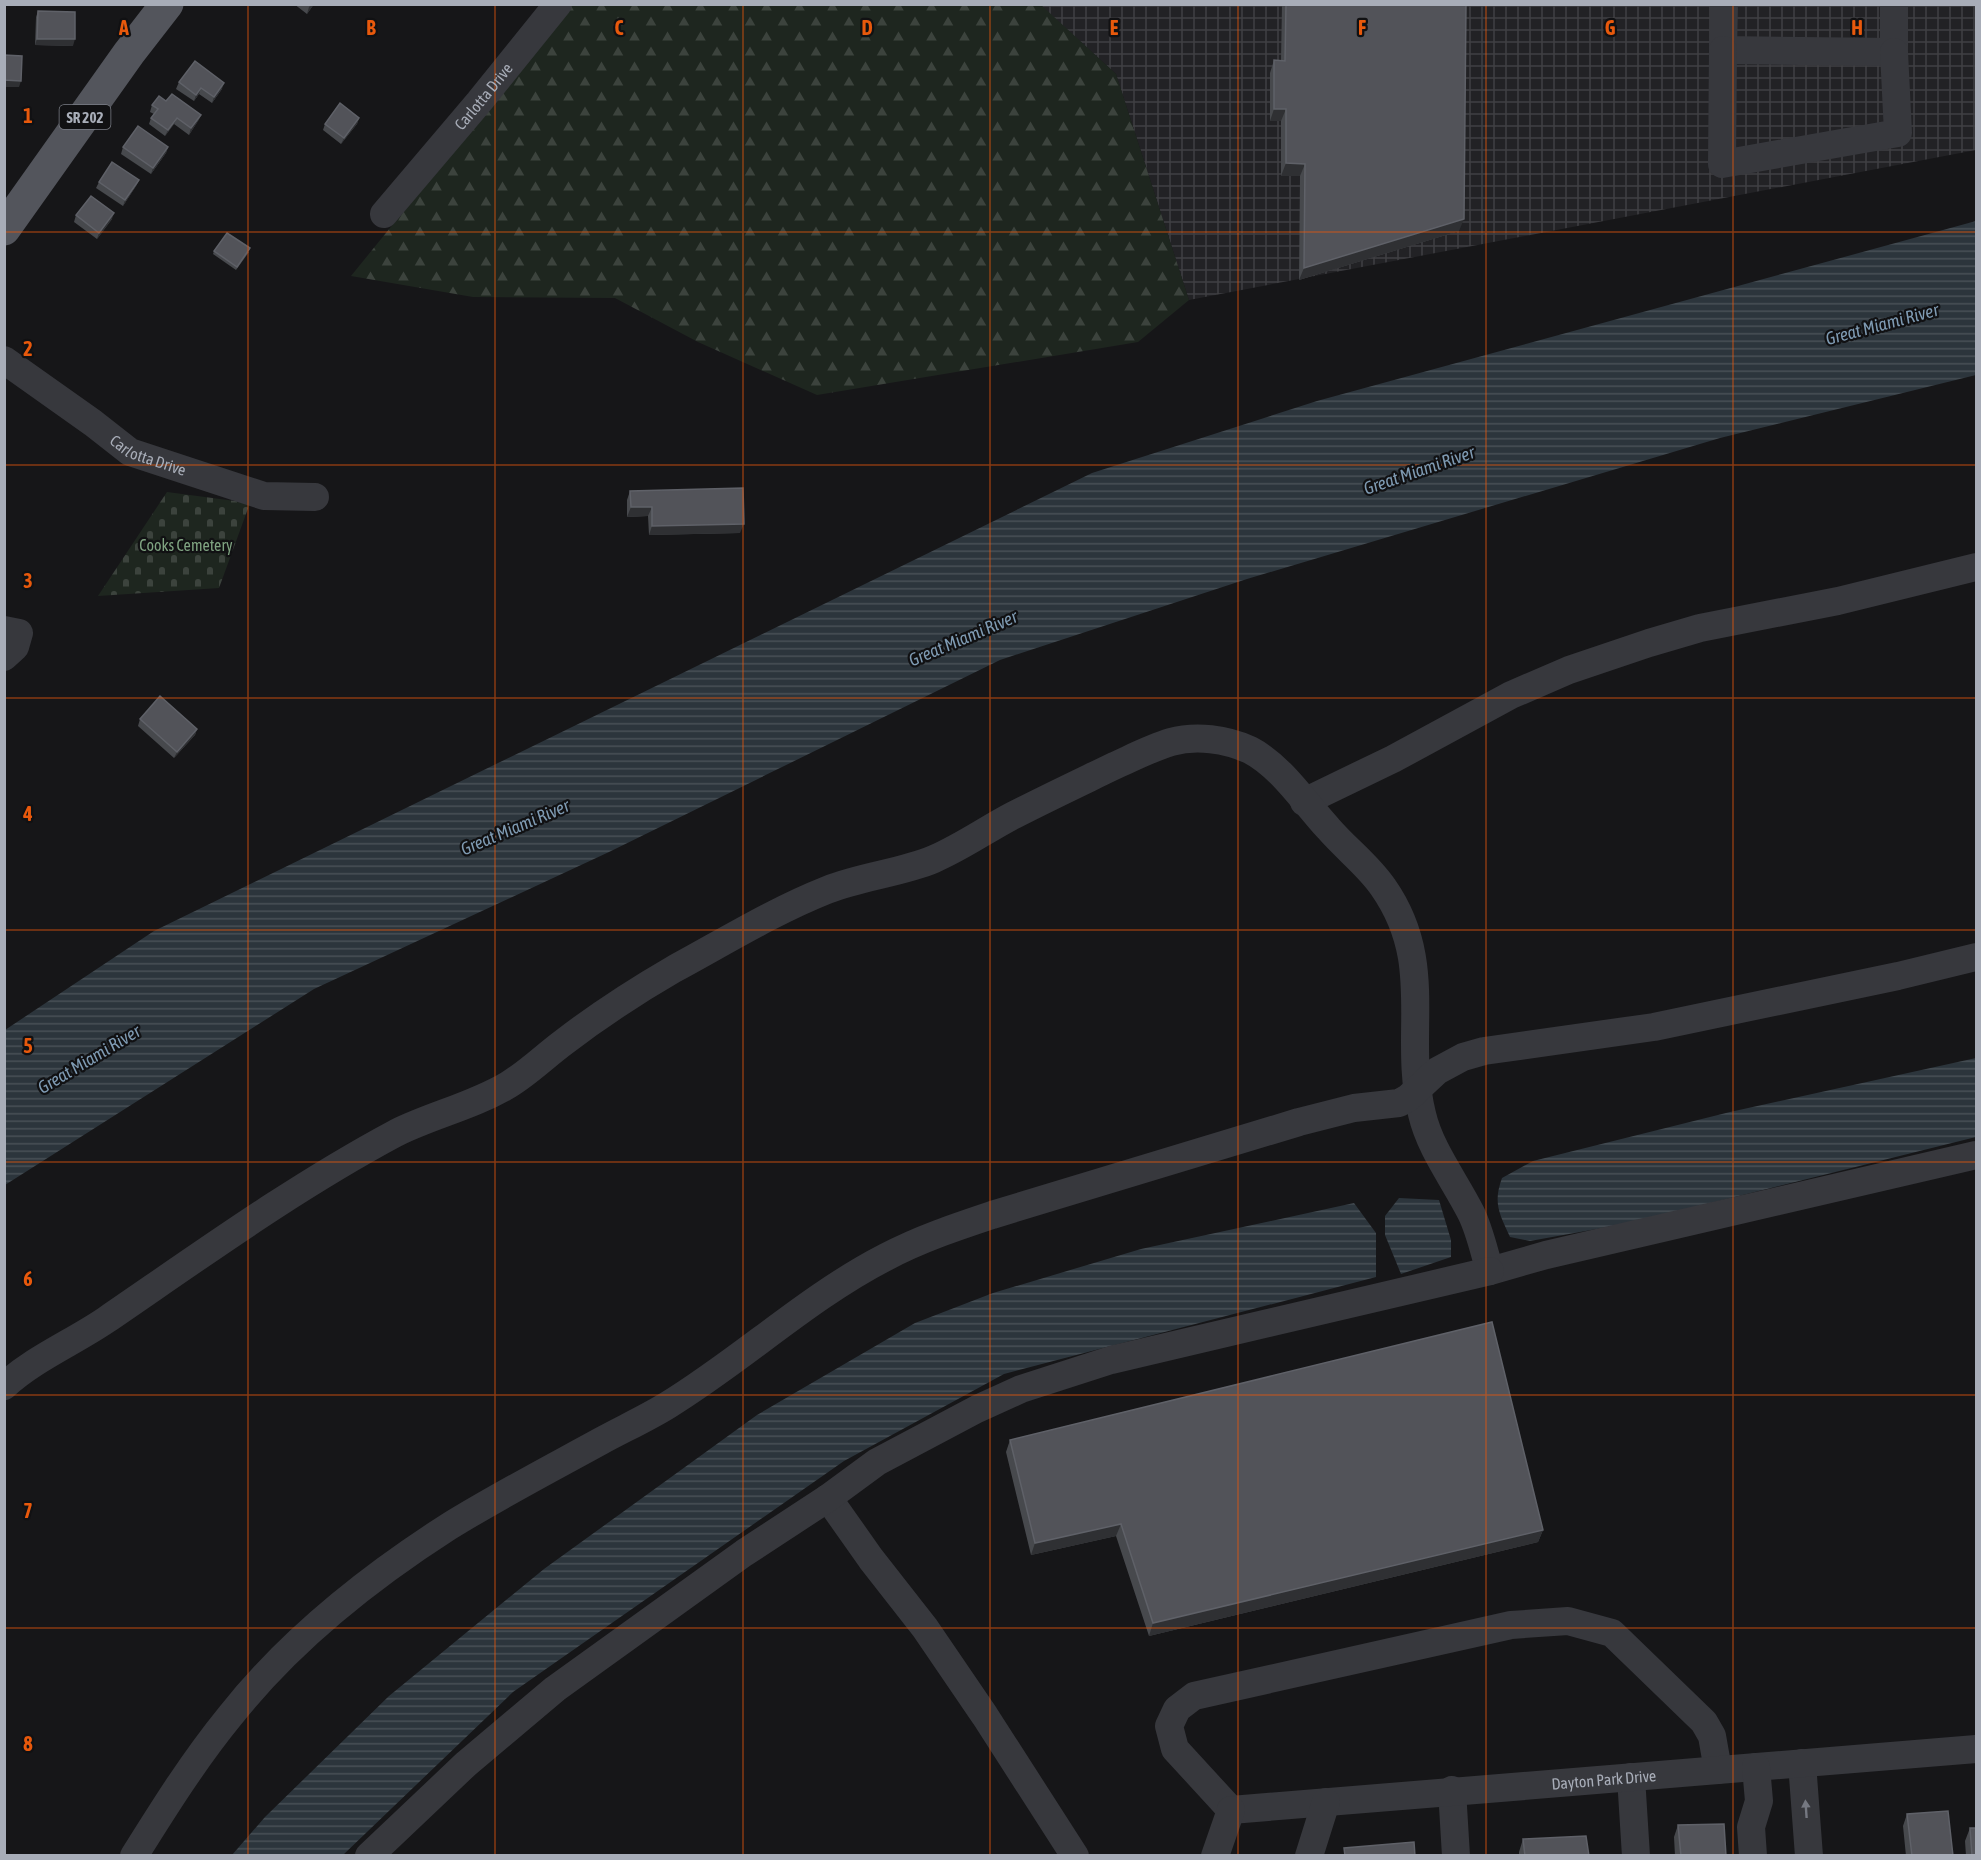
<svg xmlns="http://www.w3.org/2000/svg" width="1981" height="1860" viewBox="0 0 1981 1860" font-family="'Asap Condensed',sans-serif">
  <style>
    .industrial { fill: url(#industrial-grid) }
    .forest { fill: url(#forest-firs) }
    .cemetery { fill: url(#cemetery-stones) }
    .water { fill: url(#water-rules) }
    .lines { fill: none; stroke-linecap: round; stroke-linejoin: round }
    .minor { stroke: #37383d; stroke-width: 28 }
    .major { stroke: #53555c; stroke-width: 33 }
    .wall { fill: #47494d }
    .shaded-wall { fill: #2f3033 }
    .building { fill: #525359; stroke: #5f6168; stroke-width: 1.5 }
    .oneway { fill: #757881 }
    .grid { fill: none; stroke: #e8590c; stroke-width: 1.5; stroke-opacity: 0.55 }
    .labels { text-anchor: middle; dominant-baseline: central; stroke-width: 4.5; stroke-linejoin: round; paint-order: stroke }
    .shield { fill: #111113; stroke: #7b7e86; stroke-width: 1.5 }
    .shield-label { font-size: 15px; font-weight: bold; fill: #a8adb8 }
    .street-label { font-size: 16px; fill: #a8adb8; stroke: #111113 }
    .park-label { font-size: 16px; fill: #7fa381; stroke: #111113 }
    .water-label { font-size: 18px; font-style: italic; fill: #7f9bb3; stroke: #111113 }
    .grid-label { font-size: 20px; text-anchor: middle; font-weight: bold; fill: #e8590c; stroke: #111113; stroke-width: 4.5; stroke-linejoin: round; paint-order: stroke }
  </style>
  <defs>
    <pattern id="industrial-grid" width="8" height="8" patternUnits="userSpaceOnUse" patternTransform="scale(1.5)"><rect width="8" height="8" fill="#222225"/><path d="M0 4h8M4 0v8" fill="none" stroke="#3f3f43"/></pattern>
    <pattern id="forest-firs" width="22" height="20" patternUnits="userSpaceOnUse" patternTransform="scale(1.5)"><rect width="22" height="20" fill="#1e261f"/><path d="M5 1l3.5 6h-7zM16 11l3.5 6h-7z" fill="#3c433d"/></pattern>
    <pattern id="cemetery-stones" width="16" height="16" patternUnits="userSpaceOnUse" patternTransform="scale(1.5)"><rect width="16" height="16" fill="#1e261f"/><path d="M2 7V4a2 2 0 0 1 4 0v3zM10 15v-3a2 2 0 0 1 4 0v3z" fill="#3c433d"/></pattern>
    <pattern id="water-rules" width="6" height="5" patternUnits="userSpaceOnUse" patternTransform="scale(1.5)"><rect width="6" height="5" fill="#2c353c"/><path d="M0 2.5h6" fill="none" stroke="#485056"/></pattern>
  </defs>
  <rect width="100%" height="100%" fill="#161618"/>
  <!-- industrial -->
  <path class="industrial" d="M 1040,5 L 1976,5 L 1976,150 L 1189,300 L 1116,74 Z"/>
  <!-- forest -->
  <path class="forest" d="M 1040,4 L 1116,74 L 1189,300 L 1138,342 L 817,395 L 698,342 L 615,298 L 473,297 L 351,276 L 571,5 Z"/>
  <!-- cemetery -->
  <path class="cemetery" d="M 167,492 L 250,503 L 219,588 L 98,596 Z"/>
  <!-- water -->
  <path class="water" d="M 1976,221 L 1976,375 L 1720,438 L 1247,579 L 1000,660 L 609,852 L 314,989 L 5,1185 L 5,1030 L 154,931 L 1092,473 L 1317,401 Z
    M 1976,1058 L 1976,1137 L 1630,1223 L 1530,1241 L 1510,1237 C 1499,1213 1493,1203 1502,1178 L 1533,1161 L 1730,1112 Z
    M 1399,1198 L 1439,1200 L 1451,1240 L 1451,1257 L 1401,1274 L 1385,1235 L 1385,1216 Z
    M 1354,1203 L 1376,1233 L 1376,1277 L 1004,1374 L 844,1461 L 513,1692 L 343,1855 L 232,1855 L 265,1817 L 389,1696 L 544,1569 L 757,1415 L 915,1323 L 993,1293 L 1141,1249 Z"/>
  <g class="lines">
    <!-- minor -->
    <g class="minor">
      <path d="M 1724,4 L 1723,50 L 1894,52 L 1894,4"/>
      <path d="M 1723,50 L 1722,164 L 1898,133 L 1894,52"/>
      <path id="s1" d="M 384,214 L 479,102 L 558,4"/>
      <path id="s2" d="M 4,360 L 93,423 L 130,452 L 264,496 L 315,497"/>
      <path d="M 4,630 L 19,633 L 15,647 L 4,657"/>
      <path d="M 1304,802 L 1393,759 L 1511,695 L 1569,670 L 1649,643 L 1700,628 L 1838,601 L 1976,567"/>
      <path d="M 4,1386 C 35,1358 72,1343 106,1320 C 201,1255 295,1187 396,1133 C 432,1115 473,1106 508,1085 C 528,1073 545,1056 564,1042 C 599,1015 636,991 674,969 C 724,942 774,911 827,890 C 862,876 901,873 934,859 C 962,847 987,829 1014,815 C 1047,798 1081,782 1114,766 C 1132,758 1151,748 1171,742 C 1196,735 1226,739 1250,750 C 1281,766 1304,802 1328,828 C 1346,849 1368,865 1383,887 C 1437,964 1402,1033 1422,1114 C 1430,1149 1455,1181 1471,1213 C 1480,1231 1484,1252 1490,1271 L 1546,1255 L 1976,1155"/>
      <path d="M 828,1498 L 871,1559 L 925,1628 L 985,1716 L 1075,1856"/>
      <path d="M 1802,1763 L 1809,1856"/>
      <path d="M 1631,1777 L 1636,1856"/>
      <path d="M 1452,1790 L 1456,1856"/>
      <path d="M 1231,1810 L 1175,1749 L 1169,1726 L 1177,1709 L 1194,1696 L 1511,1625 L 1568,1621 L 1612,1633 L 1704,1722 L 1712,1736 L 1718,1770"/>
      <path id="s3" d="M 1231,1810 L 1976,1749"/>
      <path d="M 134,1856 C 164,1808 194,1760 230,1716 C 290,1640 367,1579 448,1527 C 498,1496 550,1469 601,1441 C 623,1429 647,1418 668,1405 C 743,1359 808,1297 886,1257 C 920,1239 956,1227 992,1215 L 1299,1122 L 1354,1108 L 1399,1103 L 1408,1098 L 1437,1071 L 1463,1057 L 1484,1051 L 1654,1027 L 1898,976 L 1976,957"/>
      <path d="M 369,1856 L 466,1764 L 555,1689 L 744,1553 L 828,1498 L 877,1462 L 977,1409 L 1021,1389 L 1111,1360 L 1490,1271"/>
      <path d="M 1215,1856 L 1231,1810"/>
      <path d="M 1309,1856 L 1326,1802"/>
      <path d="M 1753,1856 L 1751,1827 L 1759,1801 L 1756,1767"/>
    </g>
    <!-- major -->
    <path class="major" d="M 4,229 L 129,53 L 167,4"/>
  </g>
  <!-- wall -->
  <path class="wall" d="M 294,4 L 314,4 L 307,14 Z
    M 1282,4 L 1466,4 L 1459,231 L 1299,280 L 1300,176 L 1281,176 L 1281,121 L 1270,121 L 1270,73 L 1274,60 L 1281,61 Z
    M 38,11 L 73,46 L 35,45 L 36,17 Z
    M 179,82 L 222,89 L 212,103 L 199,94 L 194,101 L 176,89 Z
    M 166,101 L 201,115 L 198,121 L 189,135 L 174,124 L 165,136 L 149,124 L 151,118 L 154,114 L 150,112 L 152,105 Z
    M 359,118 L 357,124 L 341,144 L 323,130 L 325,124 Z
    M 123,147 L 168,147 L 166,153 L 151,174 L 121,154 Z
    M 139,180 L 136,186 L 123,206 L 96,188 L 99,182 Z
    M 76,215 L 112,219 L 97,239 L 74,222 Z
    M 214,251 L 249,252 L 236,270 L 213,254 Z
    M 630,491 L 740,533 L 649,535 L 648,516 L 627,517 L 627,500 Z
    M 140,719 L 197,729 L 195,735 L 174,758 L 138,726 Z
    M 1010,1440 L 1543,1530 L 1538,1542 L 1149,1636 L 1116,1536 L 1031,1555 L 1006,1452 Z
    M 1907,1814 L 1953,1856 L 1906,1856 L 1903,1826 Z
    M 1678,1825 L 1726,1856 L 1675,1856 L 1674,1837 Z
    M 1970,1828 L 1977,1856 L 1966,1856 L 1965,1841 Z
    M 1523,1839 L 1589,1856 L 1519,1856 L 1519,1852 Z"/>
  <!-- shaded-wall -->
  <path class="shaded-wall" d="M 312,4 L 314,4 L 307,14 L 309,7 Z
    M 37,39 L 75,39 L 73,46 L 35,45 Z
    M 4,80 L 21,81 L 19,87 L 4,87 Z
    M 224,83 L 222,89 L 212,103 L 214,97 Z
    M 201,88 L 199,94 L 194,101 L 196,95 Z
    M 1274,109 L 1286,109 L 1281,121 L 1270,121 Z
    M 201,115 L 198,121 L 189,135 L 191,128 Z
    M 177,118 L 174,124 L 165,136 L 168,130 Z
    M 359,118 L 357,124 L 341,144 L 344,138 Z
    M 168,147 L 166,153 L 151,174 L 153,168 Z
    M 1286,163 L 1305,164 L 1300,176 L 1281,176 Z
    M 139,180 L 136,186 L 123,206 L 125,200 Z
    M 114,213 L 112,219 L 97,239 L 99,233 Z
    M 1464,219 L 1459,231 L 1299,280 L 1304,268 Z
    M 631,507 L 652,507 L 648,516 L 627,517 Z
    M 744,524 L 740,533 L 649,535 L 652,526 Z
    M 197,729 L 195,735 L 174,758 L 177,752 Z
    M 1121,1524 L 1116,1536 L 1031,1555 L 1035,1543 Z
    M 1543,1530 L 1538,1542 L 1149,1636 L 1153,1623 Z"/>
  <!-- building -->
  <path class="building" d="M 1286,4 L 1466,4 L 1464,219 L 1304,268 L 1305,164 L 1286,163 L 1286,109 L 1274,109 L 1274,60 L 1285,61 Z
    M 38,11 L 75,12 L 75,39 L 37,39 Z
    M 4,55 L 22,56 L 21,81 L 4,80 Z
    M 195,61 L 224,83 L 214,97 L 201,88 L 196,95 L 179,82 Z
    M 172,94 L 201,115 L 191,128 L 177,118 L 168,130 L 151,118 L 158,109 L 152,105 L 159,96 L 166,101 Z
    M 340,103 L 359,118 L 344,138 L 325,124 Z
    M 138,126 L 168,147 L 153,168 L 123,147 Z
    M 112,162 L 139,180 L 125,200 L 99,182 Z
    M 91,196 L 114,213 L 99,233 L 76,215 Z
    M 227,233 L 250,248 L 237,267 L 214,251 Z
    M 743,488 L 744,524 L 652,526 L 652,507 L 631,507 L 630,491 Z
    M 160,696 L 197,729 L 177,752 L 140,719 Z
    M 1492,1322 L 1543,1530 L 1153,1623 L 1121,1524 L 1035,1543 L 1010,1440 Z
    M 1948,1811 L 1953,1856 L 1912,1856 L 1907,1814 Z
    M 1724,1824 L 1726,1856 L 1681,1856 L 1678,1825 Z
    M 1970,1828 L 1977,1828 L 1977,1856 L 1972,1856 Z
    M 1586,1836 L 1589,1856 L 1525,1856 L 1523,1839 Z
    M 1414,1842 L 1415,1856 L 1345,1856 L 1344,1848 Z"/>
  <!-- one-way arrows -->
  <defs><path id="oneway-solid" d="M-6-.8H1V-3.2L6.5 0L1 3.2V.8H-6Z" transform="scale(1.5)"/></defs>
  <use class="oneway" href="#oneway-solid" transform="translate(1806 1809) rotate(-94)"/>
  <!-- grid -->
  <path class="grid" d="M 248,4 L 248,1856M 495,4 L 495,1856M 743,4 L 743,1856M 990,4 L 990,1856M 1238,4 L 1238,1856M 1486,4 L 1486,1856M 1733,4 L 1733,1856M 4,232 L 1976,232M 4,465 L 1976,465M 4,698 L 1976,698M 4,930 L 1976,930M 4,1162 L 1976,1162M 4,1395 L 1976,1395M 4,1628 L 1976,1628"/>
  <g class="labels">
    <!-- shield labels -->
    <rect class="shield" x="59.5" y="105" width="51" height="24" rx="4.5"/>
    <g class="shield-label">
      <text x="85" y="117">SR 202</text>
    </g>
    <!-- street labels -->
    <g class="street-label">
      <text stroke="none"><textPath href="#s1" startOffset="154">Carlotta Drive</textPath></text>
      <text stroke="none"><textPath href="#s2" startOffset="174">Carlotta Drive</textPath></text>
      <text stroke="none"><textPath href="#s3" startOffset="374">Dayton Park Drive</textPath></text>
    </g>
    <!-- park labels -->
    <g class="park-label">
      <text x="186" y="545">Cooks Cemetery</text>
    </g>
    <!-- water labels -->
    <g class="water-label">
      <text transform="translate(1882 324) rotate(-15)">Great Miami River</text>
      <text transform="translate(1419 470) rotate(-19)">Great Miami River</text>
      <text transform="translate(963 638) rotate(-23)">Great Miami River</text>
      <text transform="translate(515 827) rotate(-23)">Great Miami River</text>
      <text transform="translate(89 1059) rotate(-31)">Great Miami River</text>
    </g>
  </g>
  <g class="grid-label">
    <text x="124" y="35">A</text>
    <text x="371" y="35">B</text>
    <text x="619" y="35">C</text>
    <text x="867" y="35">D</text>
    <text x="1114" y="35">E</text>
    <text x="1362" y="35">F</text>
    <text x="1610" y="35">G</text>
    <text x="1857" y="35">H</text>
    <text x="28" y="123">1</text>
    <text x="28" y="356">2</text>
    <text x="28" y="588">3</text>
    <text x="28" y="821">4</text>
    <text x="28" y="1053">5</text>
    <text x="28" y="1286">6</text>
    <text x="28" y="1518">7</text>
    <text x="28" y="1751">8</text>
  </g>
  <!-- border -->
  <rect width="1981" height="1860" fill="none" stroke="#a8adb8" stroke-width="12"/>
</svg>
